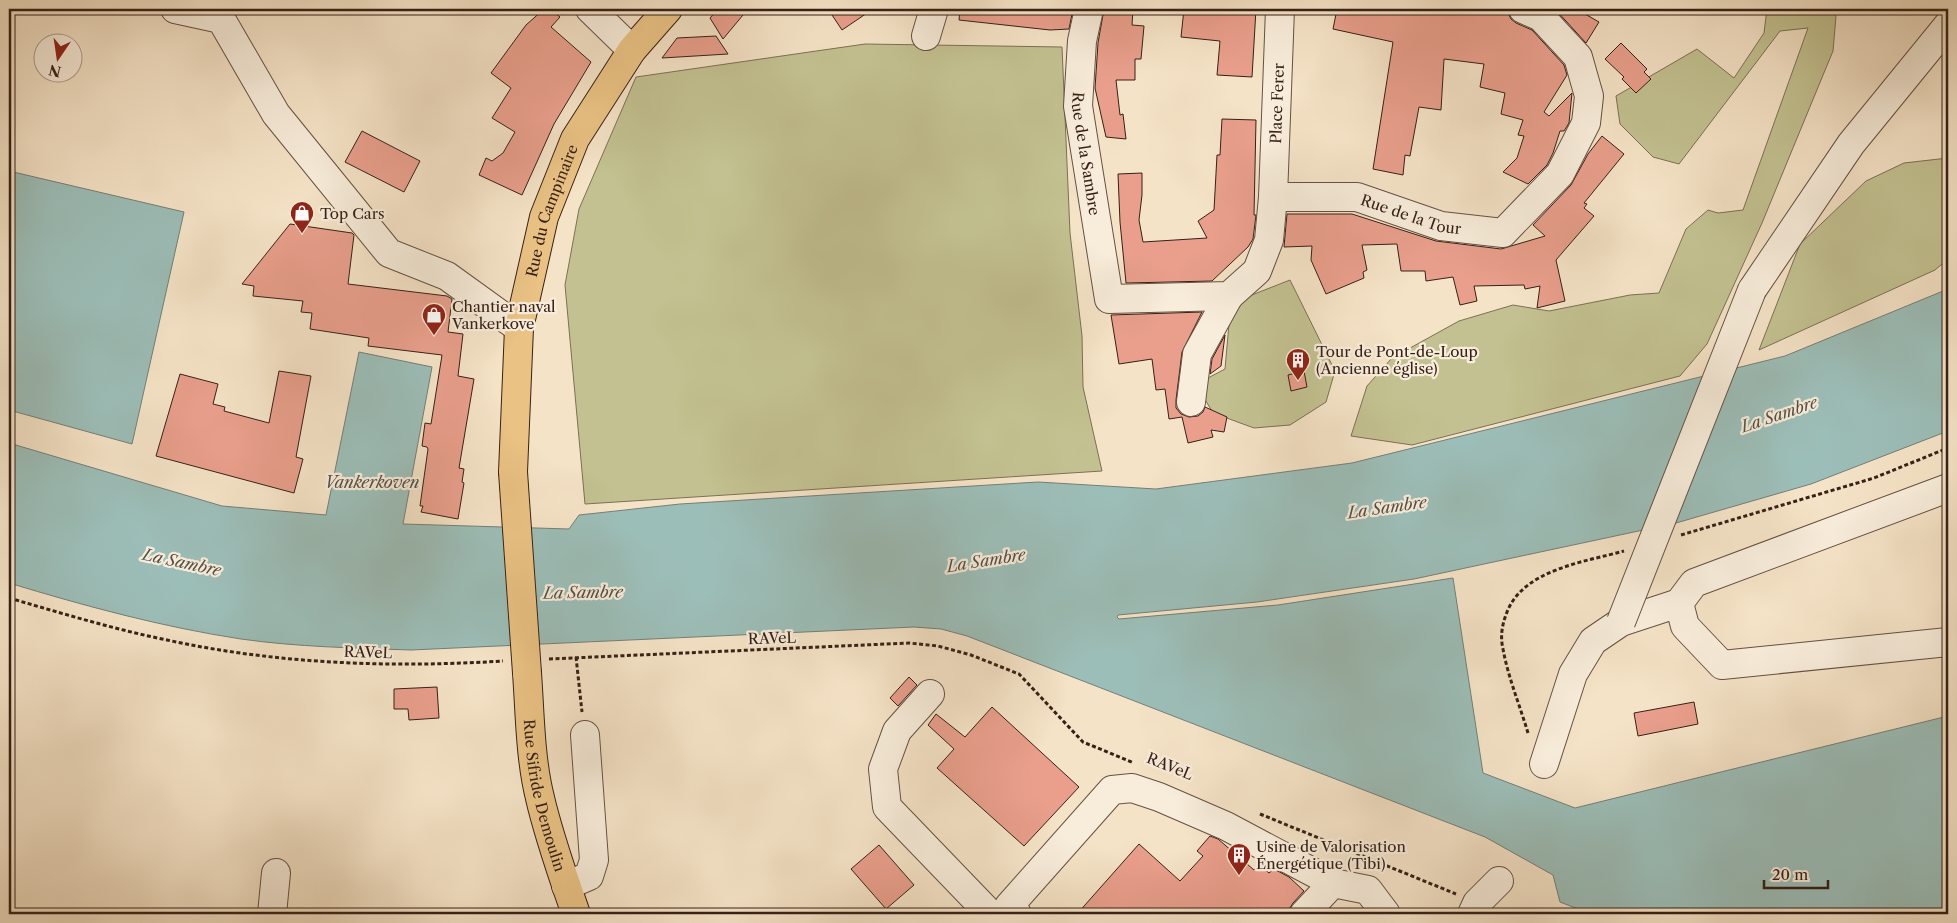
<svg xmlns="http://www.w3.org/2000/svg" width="1957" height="923" viewBox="0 0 1957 923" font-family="'Libre Caslon Text',serif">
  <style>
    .green { fill: #c3c191; stroke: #7c7054 }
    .water { fill: #9cbeb8; stroke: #737f78 }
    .building { fill: #e99f8c; stroke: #362017 }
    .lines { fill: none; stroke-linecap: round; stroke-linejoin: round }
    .minor-casing { stroke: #665143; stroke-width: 30 }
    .major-casing { stroke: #362017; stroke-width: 30 }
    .path { stroke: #362017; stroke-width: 3; stroke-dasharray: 4 2.5; stroke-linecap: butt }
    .minor { stroke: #f8eddb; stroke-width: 28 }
    .major { stroke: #eac284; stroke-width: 28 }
    .minor-bridge-casing { stroke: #665143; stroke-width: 30; stroke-linecap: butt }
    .major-bridge-casing { stroke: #362017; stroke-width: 30; stroke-linecap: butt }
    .minor-bridge { stroke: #f8eddb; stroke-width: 28 }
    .major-bridge { stroke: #eac284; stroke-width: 28 }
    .labels { text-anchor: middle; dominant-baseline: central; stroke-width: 4.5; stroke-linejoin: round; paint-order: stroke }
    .street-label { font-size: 15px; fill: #362017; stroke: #f8eddb }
    .poi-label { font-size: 15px; fill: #362017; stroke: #f8eddb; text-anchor: start }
    .water-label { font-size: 16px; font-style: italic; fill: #554f47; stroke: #f8eddb }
  </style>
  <rect width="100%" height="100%" fill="#f5e3c7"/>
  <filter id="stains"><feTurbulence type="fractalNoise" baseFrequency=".004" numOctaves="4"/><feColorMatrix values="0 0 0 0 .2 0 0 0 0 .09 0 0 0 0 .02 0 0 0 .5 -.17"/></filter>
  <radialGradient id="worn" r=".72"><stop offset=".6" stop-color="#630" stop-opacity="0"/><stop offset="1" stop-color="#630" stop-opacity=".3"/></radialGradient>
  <!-- green -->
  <path class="green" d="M 1767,9 L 1832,9 L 1836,16 L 1833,51 L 1762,223 L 1707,344 L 1680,376 L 1412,445 L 1351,436 L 1367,386 L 1392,358 L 1459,321 L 1513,305 L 1549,311 L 1630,295 L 1659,293 L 1686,229 L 1708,210 L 1718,213 L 1743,210 L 1808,28 L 1780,31 L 1679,164 L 1653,157 L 1620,124 L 1616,96 L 1697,49 L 1734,78 L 1764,33 Z
    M 865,44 L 1062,47 L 1070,233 L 1082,336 L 1083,387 L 1102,471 L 585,504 L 565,285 L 579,209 L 636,77 Z
    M 1948,158 L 1948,259 L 1935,270 L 1759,350 L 1800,244 L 1866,181 L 1904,163 Z
    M 1290,280 L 1335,371 L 1326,402 L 1290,425 L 1254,428 L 1213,413 L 1203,396 L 1208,378 L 1225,369 L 1229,324 L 1234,302 Z"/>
  <!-- water -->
  <path class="water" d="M 9,171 L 184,212 L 132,444 L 9,410 Z
    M 1948,289 L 1948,431 L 1811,484 L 1676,523 L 1414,579 L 1257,602 L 1118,615 L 1117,617 L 1119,619 L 1278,605 L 1453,578 L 1483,773 L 1575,808 L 1948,716 L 1948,914 L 1591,914 L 1560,902 L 1553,875 L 1485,837 L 967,636 L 941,629 L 914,627 L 411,650 C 355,648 297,647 241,639 C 162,627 85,606 9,583 L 9,443 L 222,506 L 326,515 L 359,352 L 432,367 L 403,524 L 569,529 L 579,515 L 680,504 L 1038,482 L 1156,489 L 1352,463 L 1785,356 Z"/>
  <!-- building -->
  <path class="building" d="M 544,9 L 550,9 L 560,17 L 551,27 L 591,62 L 554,124 L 522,195 L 479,175 L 486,158 L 492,161 L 503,153 L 515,132 L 492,118 L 511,88 L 491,73 L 526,25 Z
    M 718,9 L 748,9 L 723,39 L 710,18 Z
    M 828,9 L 873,9 L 842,30 Z
    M 960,9 L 1073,9 L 1069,29 L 1050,30 L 959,20 Z
    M 1104,9 L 1133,9 L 1132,25 L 1144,26 L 1141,59 L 1135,59 L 1135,80 L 1116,80 L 1120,115 L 1123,114 L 1126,139 L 1106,137 L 1095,88 L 1098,43 Z
    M 1184,9 L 1256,9 L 1252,77 L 1217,75 L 1220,41 L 1181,37 Z
    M 1337,9 L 1489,9 L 1508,13 L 1511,19 L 1516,23 L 1532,30 L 1564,65 L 1567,75 L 1544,112 L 1549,116 L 1572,93 L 1569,123 L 1564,131 L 1560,131 L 1553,153 L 1547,165 L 1528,184 L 1503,172 L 1517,158 L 1524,136 L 1518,135 L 1523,120 L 1501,114 L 1505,93 L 1480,87 L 1484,64 L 1444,59 L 1441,110 L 1419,107 L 1410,156 L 1405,155 L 1403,175 L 1373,169 L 1393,42 L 1333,29 Z
    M 1555,9 L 1588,9 L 1585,14 L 1599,22 L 1586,43 Z
    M 716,36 L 728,54 L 662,58 L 677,38 Z
    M 1621,43 L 1647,69 L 1644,72 L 1651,79 L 1636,93 L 1622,79 L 1624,77 L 1605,59 Z
    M 1222,119 L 1256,120 L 1254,215 L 1256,215 L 1253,239 L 1248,247 L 1212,281 L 1126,283 L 1120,222 L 1118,174 L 1142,173 L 1142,195 L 1139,220 L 1143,242 L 1207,238 L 1198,221 L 1214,210 L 1217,155 L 1220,155 Z
    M 362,131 L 420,161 L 404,192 L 345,162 Z
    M 1602,136 L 1624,154 L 1584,203 L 1587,204 L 1584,208 L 1594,216 L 1556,260 L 1565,301 L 1537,308 L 1540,286 L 1525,289 L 1524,285 L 1474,286 L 1477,301 L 1460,305 L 1453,277 L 1426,281 L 1425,271 L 1401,271 L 1397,244 L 1362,245 L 1367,270 L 1363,272 L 1364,278 L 1326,294 L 1311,260 L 1312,246 L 1284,247 L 1287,214 L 1352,214 L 1436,241 L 1501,249 L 1545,236 L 1533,225 L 1571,185 L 1588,154 Z
    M 290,224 L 352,233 L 354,235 L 348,284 L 447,296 L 452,299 L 448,332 L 463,334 L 458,376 L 474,379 L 459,468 L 464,469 L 462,482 L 464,483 L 458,519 L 421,512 L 423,506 L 420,506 L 428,449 L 427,447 L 422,446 L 425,423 L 431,424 L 442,355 L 368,346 L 369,338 L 310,329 L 312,313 L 301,312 L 303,301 L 253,296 L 254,286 L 242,284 Z
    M 1202,312 L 1182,352 L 1176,400 L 1176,408 L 1181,414 L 1189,417 L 1198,416 L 1203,412 L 1205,407 L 1227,417 L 1224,432 L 1211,430 L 1213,437 L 1188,443 L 1182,417 L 1169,419 L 1165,389 L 1156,390 L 1152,359 L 1119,364 L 1111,315 Z
    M 1225,335 L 1221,366 L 1210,374 L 1212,359 Z
    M 279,371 L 311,376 L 296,457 L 303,459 L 294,493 L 156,456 L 180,374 L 218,384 L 213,404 L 225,407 L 224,411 L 269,423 Z
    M 1304,371 L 1307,387 L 1291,391 L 1288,375 Z
    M 909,677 L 917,685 L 898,706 L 890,698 Z
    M 437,687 L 439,718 L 409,720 L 408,709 L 394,709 L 394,689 Z
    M 1694,702 L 1698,724 L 1638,736 L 1634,713 Z
    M 992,707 L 1079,787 L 1024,846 L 937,768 L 954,749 L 928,725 L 936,714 L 965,737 Z
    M 1210,836 L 1218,839 L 1254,870 L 1259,864 L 1269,873 L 1274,869 L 1289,877 L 1304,891 L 1293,903 L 1286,914 L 1077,914 L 1139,844 L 1180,881 L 1203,856 L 1197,851 Z
    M 879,845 L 914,885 L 886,909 L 851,869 Z"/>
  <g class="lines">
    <!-- minor casing -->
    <g class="minor-casing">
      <g id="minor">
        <path d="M 175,9 L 221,19 L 276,114 L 389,253 L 447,276 L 519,328"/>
        <path d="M 590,9 L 632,50"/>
        <path id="s1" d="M 1089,9 L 1082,41 L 1078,106 L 1109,299 L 1229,296 L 1257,271 L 1269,240 L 1273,197 L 1280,9"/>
        <path d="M 926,36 L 934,9"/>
        <path id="s2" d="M 1273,197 L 1357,197 L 1441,226 L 1503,233 L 1560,174 L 1586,123 L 1589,96 L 1578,57 L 1541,17 L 1523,9"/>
        <path d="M 1752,290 L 1851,144 L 1948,25"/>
        <path d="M 1191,402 L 1197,354 L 1229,296"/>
        <path d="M 1679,603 L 1694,583 L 1948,488"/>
        <path d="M 930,694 L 897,731 L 883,769 L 887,807 L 990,914"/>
        <path d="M 1544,764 L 1573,674 L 1593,641 L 1621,622 L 1679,603 L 1685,626 L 1722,665 L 1948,642"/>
        <path d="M 566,886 L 589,876 L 594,860 L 585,735"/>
        <path d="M 272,914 L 276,873"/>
        <path d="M 1017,914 L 1009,906 L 1112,790 L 1132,788 L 1159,797 L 1226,826 L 1333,883 L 1368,890 L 1386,914"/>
        <path d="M 1304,914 L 1333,883"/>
        <path d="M 1472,914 L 1477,903 L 1499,881"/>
      </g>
    </g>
    <!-- major casing -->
    <g class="major-casing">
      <g id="major">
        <path id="s3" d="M 513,472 L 519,328 L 544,217 L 575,139 L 632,50 L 668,9"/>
        <path id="s4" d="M 527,673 C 530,713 530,758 540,798 C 549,837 563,876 576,914"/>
      </g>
    </g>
    <!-- path -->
    <path class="path" d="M 1681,535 L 1874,478 L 1948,448
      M 9,598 C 61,613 113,629 167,640 C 277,664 391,668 503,661
      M 576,657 L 582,712
      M 549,659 L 909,643 L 938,646 L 971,655 L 1019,674 L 1083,742 L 1134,763
      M 1528,733 C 1520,706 1508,677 1503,649 C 1500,636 1502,625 1507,612 C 1524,569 1585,562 1624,551
      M 1260,814 L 1456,894"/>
    <!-- minor -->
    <use href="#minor" class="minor"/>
    <!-- major -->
    <use href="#major" class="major"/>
    <!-- minor-bridge casing -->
    <g class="minor-bridge-casing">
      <path id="minor-bridge" d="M 1621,622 L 1752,290"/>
    </g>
    <!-- major-bridge casing -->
    <g class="major-bridge-casing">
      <path id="major-bridge" d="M 513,472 L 527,673"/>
    </g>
    <!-- minor-bridge -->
    <use href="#minor-bridge" class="minor-bridge"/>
    <!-- major-bridge -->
    <use href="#major-bridge" class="major-bridge"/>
  </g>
  <!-- icons -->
  <defs>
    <g id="shop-pin" transform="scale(1.25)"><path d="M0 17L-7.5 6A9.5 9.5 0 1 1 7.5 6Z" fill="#8f2418" stroke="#f8eddb"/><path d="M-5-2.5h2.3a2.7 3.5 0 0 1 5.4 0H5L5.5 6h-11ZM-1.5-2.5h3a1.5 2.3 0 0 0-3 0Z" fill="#fff"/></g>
    <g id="building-pin" transform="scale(1.25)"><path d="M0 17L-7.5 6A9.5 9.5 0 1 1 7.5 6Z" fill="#8f2418" stroke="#f8eddb"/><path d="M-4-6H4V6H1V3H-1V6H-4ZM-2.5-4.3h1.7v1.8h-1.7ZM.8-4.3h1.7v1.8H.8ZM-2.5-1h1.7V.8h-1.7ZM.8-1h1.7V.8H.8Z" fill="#fff"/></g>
  </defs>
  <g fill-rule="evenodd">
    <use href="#shop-pin" x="302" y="213"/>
    <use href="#shop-pin" x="434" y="315"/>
    <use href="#building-pin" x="1298" y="360"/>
    <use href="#building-pin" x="1239" y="855"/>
  </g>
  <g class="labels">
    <!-- street labels -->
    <g class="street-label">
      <text stroke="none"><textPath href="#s1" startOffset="621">Place Ferer</textPath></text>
      <text stroke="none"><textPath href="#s1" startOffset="146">Rue de la Sambre</textPath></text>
      <text stroke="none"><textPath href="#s3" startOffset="266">Rue du Campinaire</textPath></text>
      <text stroke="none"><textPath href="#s2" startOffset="141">Rue de la Tour</textPath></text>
      <text transform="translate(772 638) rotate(-2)">RAVeL</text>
      <text transform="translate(368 652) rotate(2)">RAVeL</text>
      <text transform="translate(1170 766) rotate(22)">RAVeL</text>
      <text stroke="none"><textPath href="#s4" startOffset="124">Rue Sifride Demoulin</textPath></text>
    </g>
    <!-- poi labels -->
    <g class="poi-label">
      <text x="320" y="213">Top Cars</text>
      <text x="452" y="306">Chantier naval<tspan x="452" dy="17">Vankerkove</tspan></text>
      <text x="1316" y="351">Tour de Pont-de-Loup<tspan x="1316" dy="17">(Ancienne église)</tspan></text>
      <text x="1256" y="846">Usine de Valorisation<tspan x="1256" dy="17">Énergétique (Tibi)</tspan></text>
    </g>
    <!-- water labels -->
    <g class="water-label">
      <text transform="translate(1779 414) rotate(-19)">La Sambre</text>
      <text x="372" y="482">Vankerkoven</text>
      <text transform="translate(1387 507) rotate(-8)">La Sambre</text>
      <text transform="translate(986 560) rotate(-9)">La Sambre</text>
      <text transform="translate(182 562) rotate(12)">La Sambre</text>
      <text transform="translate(583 592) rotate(-1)">La Sambre</text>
    </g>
  </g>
  <!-- margin -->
  <rect width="1957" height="923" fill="none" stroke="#f5e3c7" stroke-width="30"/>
  <rect x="10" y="10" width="1937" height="903" fill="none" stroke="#362017" stroke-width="2.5"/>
  <rect x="15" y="15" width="1927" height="893" fill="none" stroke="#362017"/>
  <!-- north arrow -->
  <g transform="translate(58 58) rotate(193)"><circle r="24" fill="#f8eddb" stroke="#aa9b8d"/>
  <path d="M0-4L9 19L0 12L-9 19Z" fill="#8f2418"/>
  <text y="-8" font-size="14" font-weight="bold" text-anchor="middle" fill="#362017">N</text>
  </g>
  <!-- scale -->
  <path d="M1764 880v8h64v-8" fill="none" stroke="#362017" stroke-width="2.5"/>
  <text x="1772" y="880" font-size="15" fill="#362017" stroke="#f8eddb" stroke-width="4" paint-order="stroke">20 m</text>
  <rect width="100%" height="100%" filter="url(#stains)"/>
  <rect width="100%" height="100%" fill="url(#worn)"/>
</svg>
